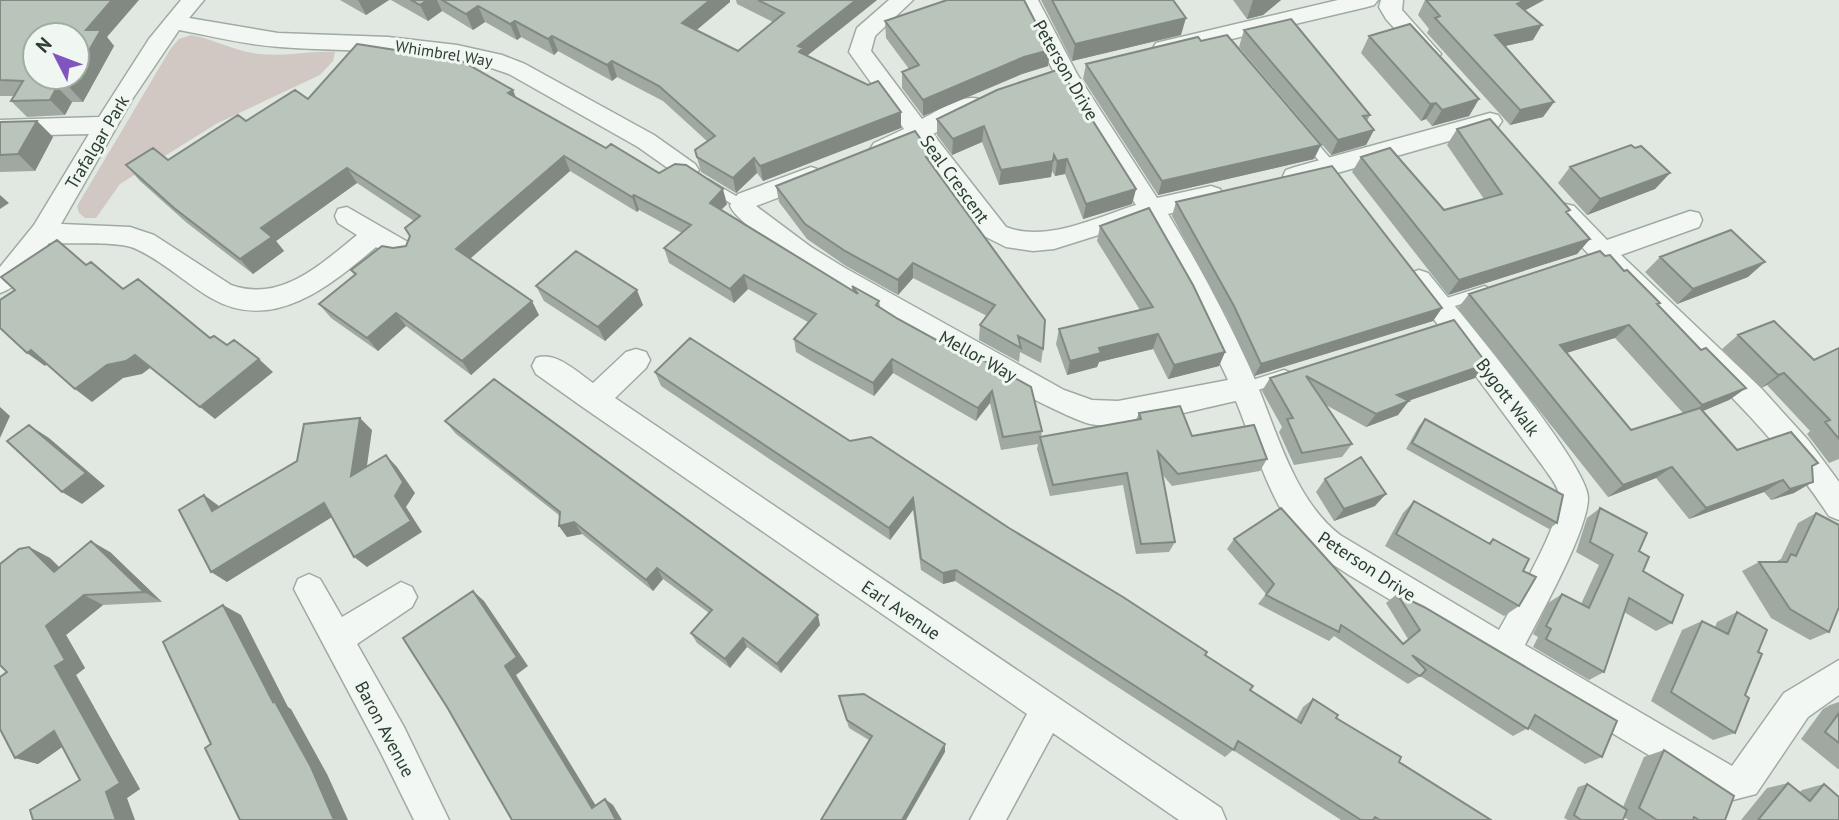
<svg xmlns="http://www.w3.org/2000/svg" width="1839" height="820" viewBox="0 0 1839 820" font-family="'PT Sans',sans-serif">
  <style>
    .green { fill: #d1c8c3 }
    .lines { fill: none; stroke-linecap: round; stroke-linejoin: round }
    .lane-casing { stroke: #9faba2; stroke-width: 3 }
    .street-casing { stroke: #9faba2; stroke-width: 3 }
    .lane { fill: #f3f7f4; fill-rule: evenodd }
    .street { fill: #f3f7f4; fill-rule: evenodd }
    .wall { fill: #9fa9a1; fill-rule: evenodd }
    .shaded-wall { fill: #828983 }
    .building { fill: #b9c4bb; stroke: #828983; stroke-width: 2 }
    .labels { text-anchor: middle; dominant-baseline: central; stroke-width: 6; stroke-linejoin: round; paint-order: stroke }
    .far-street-label { font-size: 16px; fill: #2b3e2f; stroke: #f0f6f1 }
    .street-label { font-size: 18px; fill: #2b3e2f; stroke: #f0f6f1 }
  </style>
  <rect width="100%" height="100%" fill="#e1e8e2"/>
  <!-- green -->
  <path class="green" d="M 191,35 C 214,39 234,51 259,54 C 284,57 311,50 335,52 L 333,61 L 320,75 L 216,124 L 120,184 L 96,218 L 85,218 L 79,213 L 77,206 L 171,48 L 179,39 Z"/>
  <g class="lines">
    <!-- lane casing -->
    <g class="lane-casing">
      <path id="lane" d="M 1306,134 L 1310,135 L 1335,164 L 1337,167 L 1335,170 L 1327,170 L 1302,141 L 1302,135 Z
        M 709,180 L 746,202 L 748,205 L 746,208 L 738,208 L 705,187 L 703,184 L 705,181 Z
        M 1485,286 L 1492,291 L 1490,295 L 1439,311 L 1432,306 L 1434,302 Z
        M 1284,370 L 1289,372 L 1291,376 L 1289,380 L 1245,394 L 1240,392 L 1238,388 L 1240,384 Z"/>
    </g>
    <!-- street casing -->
    <g class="street-casing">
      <path id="street" d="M 181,0 L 204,0 L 189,18 L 278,33 L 388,37 L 457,45 L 502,55 L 525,64 L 654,135 L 695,164 L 699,170 L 695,176 L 687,179 L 679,176 L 638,147 L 509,74 C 436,46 356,53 280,47 C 246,45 212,36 179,30 L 133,98 L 61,224 L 130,227 L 154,235 L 231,285 C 281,303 321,264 357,235 L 338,223 L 335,216 L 338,209 L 347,207 L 413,245 L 417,252 L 413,259 C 398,264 389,255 376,247 C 330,286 273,334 211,298 C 185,283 162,260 134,248 C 118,241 69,244 49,243 C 37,261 22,286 0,293 L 0,267 L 34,225 L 89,134 L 0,136 L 0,120 L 99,117 L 149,39 Z
        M 889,0 L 913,0 L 875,36 L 871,51 L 922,119 C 938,111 961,94 979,99 L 982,105 L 979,111 L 933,134 L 1006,227 C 1046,243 1097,217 1136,205 L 1056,76 L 1016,0 L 1038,0 L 1077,74 L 1157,198 L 1211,186 L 1220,189 L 1223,195 L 1220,201 L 1168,214 C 1198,263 1225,314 1249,366 C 1275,422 1290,496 1340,535 L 1499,630 C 1513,605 1564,519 1559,494 C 1557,484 1548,474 1542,465 L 1410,287 L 1406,280 L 1410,273 L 1419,270 L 1428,273 C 1456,308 1588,464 1588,498 C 1588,530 1541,614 1525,645 L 1732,766 L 1784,693 L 1839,660 L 1839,695 L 1808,717 L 1756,794 L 1729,801 L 1717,796 L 1349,575 C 1334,565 1318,556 1305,543 C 1272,509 1254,445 1236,401 C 1201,408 1122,431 1090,424 C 1045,413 737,239 730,205 L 738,194 L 811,167 L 820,170 L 823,176 L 820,182 L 756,206 L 811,247 L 845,268 L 1064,390 L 1092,400 L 1118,401 L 1228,380 L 1190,299 L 1146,220 L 1054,249 L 1033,251 L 1006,247 L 982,235 L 915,144 L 882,158 L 874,155 L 870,149 L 874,143 L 904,129 L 849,52 L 857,28 Z
        M 1338,0 L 1378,0 L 1374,5 L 1367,7 L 1164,55 L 1156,53 L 1153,48 L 1156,43 L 1164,41 Z
        M 1381,0 L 1403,0 L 1402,10 L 1441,54 L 1438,59 L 1430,61 L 1422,59 L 1386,19 L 1379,7 Z
        M 1490,113 L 1498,115 L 1502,121 L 1498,127 L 1295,185 L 1286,182 L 1283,176 L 1286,170 L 1295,167 Z
        M 1565,204 L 1574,206 L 1607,240 L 1690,211 L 1699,213 L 1702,220 L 1699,227 L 1621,255 L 1760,387 L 1808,440 L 1839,482 L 1839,520 L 1829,516 C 1776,435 1707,372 1638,305 C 1610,277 1583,248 1556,220 L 1553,213 L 1556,206 Z
        M 636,349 L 646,352 L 650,360 L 646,368 L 615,398 L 1221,808 L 1226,820 L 1179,820 L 1053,733 L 1006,820 L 970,820 L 1027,714 L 584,408 L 536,374 L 532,366 L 536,358 C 556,351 577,372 593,383 L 626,352 Z
        M 309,574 L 320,579 L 342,617 L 401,582 L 412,587 L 417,597 L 412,607 L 357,644 L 404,727 L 449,820 L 414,820 L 380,751 L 294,589 L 298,579 Z"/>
    </g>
    <!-- lane -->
    <use href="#lane" class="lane"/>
    <!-- street -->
    <use href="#street" class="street"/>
  </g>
  <!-- wall -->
  <path class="wall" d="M 0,0 L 107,37 L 114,46 L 83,102 L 72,102 L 65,115 L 27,117 L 11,101 L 14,96 L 0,96 Z
    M 340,0 L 389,0 L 366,15 Z
    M 391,0 L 730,0 L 730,2 L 696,30 L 738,51 L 773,22 L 737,4 L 736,0 L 877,0 L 807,56 L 901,128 L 763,181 L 757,173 L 736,193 L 701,172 L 695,150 L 708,142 L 663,101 L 617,77 L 612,81 L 558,51 L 554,55 L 521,37 L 517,40 L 485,22 L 473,30 L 442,11 L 428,21 Z
    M 1041,0 L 1173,0 L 1181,35 L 1072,61 Z
    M 1233,0 L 1281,0 L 1263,15 L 1247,19 Z
    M 1425,0 L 1544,0 L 1525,10 L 1533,40 L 1505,46 L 1554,102 L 1543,117 L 1510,125 L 1427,33 L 1429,29 L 1418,15 Z
    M 885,21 L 1050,50 L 1048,66 L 1022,74 L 923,116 L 902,88 L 902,72 L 909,69 L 886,38 Z
    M 1244,30 L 1370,115 L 1367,121 L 1374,130 L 1366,145 L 1331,155 L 1239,47 Z
    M 1369,36 L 1479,99 L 1469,116 L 1432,126 L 1426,119 L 1421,121 L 1361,53 Z
    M 1201,41 L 1314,159 L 1158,195 L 1083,79 L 1086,64 Z
    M 997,90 L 1136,189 L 1132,204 L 1083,219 L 1065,174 L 1055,176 L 1052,171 L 1051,177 L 999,185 L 982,142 L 952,155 L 937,135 L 937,119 Z
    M 516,98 L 606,148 L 727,204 L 721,210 L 852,290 L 852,286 L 879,301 L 880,307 L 898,319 L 1042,431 L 1041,437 L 1136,420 L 1139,413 L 1192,436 L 1267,459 L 1260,471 L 1172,486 L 1162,474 L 1175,542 L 1169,552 L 1136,554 L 1123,485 L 1050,496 L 1037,449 L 1038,444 L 1001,450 L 990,403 L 976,421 L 893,373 L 874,396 L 811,361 L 796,352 L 794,339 L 808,322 L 748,289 L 734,303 L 669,263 L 664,248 L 682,233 L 639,210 L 637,212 L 570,171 L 470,259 L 539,315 L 471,375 L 406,326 L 378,351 L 331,318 L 319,304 L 355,276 L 351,270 L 393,248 L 406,246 L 410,236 L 414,221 L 357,183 L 276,241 L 284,251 L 253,274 L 187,223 L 140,181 L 126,165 L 168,160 L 246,121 L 308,99 Z
    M 37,121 L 53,137 L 35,171 L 0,172 L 0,122 Z
    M 1457,129 L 1568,214 L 1590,239 L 1577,254 L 1448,295 L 1352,172 L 1361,157 L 1444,210 L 1484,199 L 1447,145 Z
    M 1635,148 L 1670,173 L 1655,189 L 1587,215 L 1558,183 L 1570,167 Z
    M 932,166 L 1043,349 L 1041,363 L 1020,352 L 1019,362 L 979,340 L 980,325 L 987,316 L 913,278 L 898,295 L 846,266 L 807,239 L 779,202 L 776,186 Z
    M 1176,202 L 1442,308 L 1433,321 L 1254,376 L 1228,319 L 1172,216 Z
    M 1100,226 L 1225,352 L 1219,366 L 1168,379 L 1153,349 L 1099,362 L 1097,367 L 1067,375 L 1056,344 L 1059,329 L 1140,310 L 1097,241 Z
    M 1605,256 L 1660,303 L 1658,305 L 1701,350 L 1746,388 L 1729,400 L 1703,411 L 1737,450 L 1812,467 L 1794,493 L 1771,500 L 1764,492 L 1689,519 L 1656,478 L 1608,497 L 1458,308 L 1469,294 ZM 1615,338 L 1683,413 L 1631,430 L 1566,353 Z
    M 1660,257 L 1748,277 L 1677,304 L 1645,272 Z
    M 536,286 L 643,305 L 605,341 L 544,301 Z
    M 1738,335 L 1814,360 L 1839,348 L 1839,459 L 1829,463 L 1807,434 L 1810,431 L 1767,385 L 1761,388 L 1722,349 Z
    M 655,372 L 850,441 L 1009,528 L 1205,655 L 1250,690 L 1296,720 L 1303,707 L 1313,699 L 1336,718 L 1399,762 L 1491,820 L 1341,820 L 1233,750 L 1225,757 L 955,581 L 943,584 L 921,570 L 913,510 L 890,540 L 661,386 Z
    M 1270,378 L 1475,378 L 1408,401 L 1398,415 L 1366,427 L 1326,405 L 1352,444 L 1342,457 L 1294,465 L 1279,432 L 1282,427 L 1262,391 Z
    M 1425,419 L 1557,523 L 1549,529 L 1406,449 L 1419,426 Z
    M 445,421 L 820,625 L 781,673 L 747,647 L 730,668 L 697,643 L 691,633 L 709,613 L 663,579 L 653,591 L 582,534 L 567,537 L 559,526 L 560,516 L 456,434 Z
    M 1325,479 L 1375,506 L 1334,521 L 1316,492 Z
    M 1414,501 L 1488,543 L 1493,539 L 1523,571 L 1519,606 L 1504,616 L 1385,546 L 1403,513 Z
    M 1600,508 L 1639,551 L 1643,571 L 1672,623 L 1656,631 L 1624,612 L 1604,672 L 1589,680 L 1533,647 L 1538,637 L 1533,634 L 1548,603 L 1562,594 L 1581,604 L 1599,565 L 1576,552 L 1587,518 Z
    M 1816,513 L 1829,632 L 1810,640 L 1771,618 L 1742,571 L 1759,562 L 1775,562 L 1781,559 L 1798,523 Z
    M 1234,539 L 1403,644 L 1408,639 L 1386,603 L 1397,594 L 1602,757 L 1585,764 L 1528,728 L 1513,736 L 1420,676 L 1408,684 L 1334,636 L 1329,641 L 1258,604 L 1266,594 L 1227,549 Z
    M 29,547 L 50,558 L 59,567 L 110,552 L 162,602 L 103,605 L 66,635 L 85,668 L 76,675 L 140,789 L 127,798 L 80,780 L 62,747 L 38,764 L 15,758 L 7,672 Z
    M 1737,612 L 1758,652 L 1735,733 L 1713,740 L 1651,701 L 1682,630 L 1702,621 L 1715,627 L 1717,622 Z
    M 839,696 L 945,752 L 869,740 L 849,728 Z
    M 1839,702 L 1839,769 L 1838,769 L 1801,739 L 1823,709 L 1830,705 Z
    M 1664,750 L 1725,820 L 1628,820 L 1624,817 L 1623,820 L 1568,820 L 1564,818 L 1578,787 L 1587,784 L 1623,807 L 1644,757 Z
    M 1788,783 L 1800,792 L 1802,790 L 1824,784 L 1839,820 L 1741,820 L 1767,788 Z"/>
  <!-- shaded-wall -->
  <path class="shaded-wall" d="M 112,0 L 139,0 L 107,37 L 114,46 L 83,102 L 68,86 L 74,77 L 77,77 L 77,71 L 86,30 Z
    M 358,0 L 389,0 L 366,15 Z
    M 427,0 L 437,0 L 442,11 L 428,21 L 420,5 Z
    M 710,0 L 730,0 L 730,2 L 686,39 L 682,23 Z
    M 856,0 L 877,0 L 804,58 L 801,67 L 798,46 Z
    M 1253,0 L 1281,0 L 1263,15 L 1247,19 Z
    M 1525,0 L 1544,0 L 1508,20 L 1517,4 Z
    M 478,6 L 485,22 L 473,30 L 466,14 Z
    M 1186,18 L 1181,35 L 1072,61 L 1075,44 Z
    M 515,21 L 521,37 L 517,40 L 510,24 Z
    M 1542,25 L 1533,40 L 1486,50 L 1495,35 Z
    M 552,36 L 558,51 L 554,55 L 548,39 Z
    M 1050,50 L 1048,66 L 1022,74 L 923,116 L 923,100 L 1024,57 Z
    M 612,61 L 617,77 L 612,81 L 607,65 Z
    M 57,87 L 72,102 L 65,115 L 50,100 Z
    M 513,90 L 519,105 L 508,93 Z
    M 1479,99 L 1469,116 L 1432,126 L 1442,110 Z
    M 1554,102 L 1543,117 L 1510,125 L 1520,110 Z
    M 1436,103 L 1426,119 L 1421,121 L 1430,104 Z
    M 901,112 L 901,128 L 763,181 L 760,166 Z
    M 37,121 L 53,137 L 35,171 L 18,154 Z
    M 984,126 L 982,142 L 952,155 L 953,139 Z
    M 1374,130 L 1366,145 L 1331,155 L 1338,140 Z
    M 1321,145 L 1314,159 L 1158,195 L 1162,181 Z
    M 932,155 L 932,171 L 926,157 Z
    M 564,156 L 570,171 L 465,263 L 456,249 Z
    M 754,158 L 757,173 L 736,193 L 733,178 Z
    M 1067,159 L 1065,174 L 1055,176 L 1057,161 Z
    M 1053,161 L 1051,177 L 999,185 L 1001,170 Z
    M 347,168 L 357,183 L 276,241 L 284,251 L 253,274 L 240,259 L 261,228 Z
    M 1670,173 L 1655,189 L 1587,215 L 1600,199 Z
    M 723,189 L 727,204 L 713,218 L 710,203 Z
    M 1136,189 L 1132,204 L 1083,219 L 1086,204 Z
    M 0,195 L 9,203 L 0,209 Z
    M 634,195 L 639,210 L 637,212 L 632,197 Z
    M 1590,239 L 1577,254 L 1448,295 L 1459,280 Z
    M 1765,262 L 1748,277 L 1677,304 L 1693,289 Z
    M 913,263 L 913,278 L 898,295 L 898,280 Z
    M 744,275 L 748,289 L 734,303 L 730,289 Z
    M 637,290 L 643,305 L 605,341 L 598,327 Z
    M 532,301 L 539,315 L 471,375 L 462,361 Z
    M 1442,308 L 1433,321 L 1254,376 L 1261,364 Z
    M 396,313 L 406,326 L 378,351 L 367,338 Z
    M 1629,325 L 1615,338 L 1547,359 L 1560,345 Z
    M 1158,334 L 1153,349 L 1099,362 L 1097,367 L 1067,375 L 1070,361 L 1099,348 Z
    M 31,350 L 48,363 L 45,366 L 27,353 Z
    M 1225,352 L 1219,366 L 1168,379 L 1174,365 Z
    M 135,355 L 150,368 L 142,374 L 123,378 L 92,402 L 75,389 L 107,365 Z
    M 259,359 L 273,372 L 215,419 L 200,407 Z
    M 892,359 L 893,373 L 874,396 L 873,383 Z
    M 1487,364 L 1475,378 L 1387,408 L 1397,395 Z
    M 1784,373 L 1767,385 L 1761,388 L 1778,375 Z
    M 1746,388 L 1729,400 L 1686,418 L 1702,405 Z
    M 992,391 L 990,403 L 976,421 L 978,408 Z
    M 1409,401 L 1398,415 L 1366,427 L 1376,414 Z
    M 0,407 L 10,416 L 0,438 Z
    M 360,418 L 372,430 L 364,487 L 351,476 Z
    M 29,425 L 49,438 L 105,486 L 82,504 L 62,492 Z
    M 386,455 L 397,467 L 415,493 L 406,507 L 422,532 L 367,567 L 354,557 L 395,496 Z
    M 1672,467 L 1656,478 L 1608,497 L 1623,485 Z
    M 1783,480 L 1764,492 L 1689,519 L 1706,508 Z
    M 1813,482 L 1794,493 L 1771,500 L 1790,489 Z
    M 1386,494 L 1375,506 L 1334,521 L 1344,509 Z
    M 204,495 L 219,506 L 212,511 Z
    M 913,498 L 913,510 L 890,540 L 889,528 Z
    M 324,503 L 337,514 L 227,582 L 211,572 Z
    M 574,522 L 582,534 L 567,537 L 559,526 Z
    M 91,541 L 110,552 L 162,602 L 144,592 Z
    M 29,547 L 50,558 L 74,582 L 54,572 Z
    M 657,568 L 663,579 L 653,591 L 646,580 Z
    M 956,570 L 955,581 L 943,584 L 943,573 Z
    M 473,591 L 484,601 L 528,666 L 516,675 L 601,814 L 592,808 L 505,666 Z
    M 84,595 L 103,605 L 66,635 L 85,668 L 76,675 L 140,789 L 127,798 L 135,820 L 116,820 L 55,666 L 46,626 Z
    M 223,605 L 241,615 L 288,707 L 291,709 L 327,774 L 348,820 L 334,820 Z
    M 818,615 L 820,625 L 781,673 L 777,664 Z
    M 743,638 L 747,647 L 730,668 L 725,659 Z
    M 54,731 L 75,738 L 38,764 L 15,758 Z
    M 945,744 L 945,752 L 906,820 L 902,820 Z
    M 605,799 L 613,805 L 622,820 L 616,820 Z"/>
  <!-- building -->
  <path class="building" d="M 0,0 L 112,0 L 86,30 L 101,30 L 77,71 L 77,35 L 35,35 L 35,77 L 74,77 L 68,86 L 57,87 L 50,100 L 11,101 L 23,81 L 0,80 Z
    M 411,0 L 427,0 L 420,5 Z
    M 442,0 L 710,0 L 682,23 L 738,51 L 784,13 L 758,0 L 856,0 L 798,46 L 803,48 L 799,52 L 868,85 L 878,81 L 901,112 L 760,166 L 754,158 L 733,178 L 697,157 L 695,150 L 715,136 L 659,86 L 612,61 L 607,65 L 552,36 L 548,39 L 515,21 L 510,24 L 478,6 L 466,14 Z
    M 947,0 L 1024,0 L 1050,50 L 1024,57 L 923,100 L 902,72 L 919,65 L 885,21 Z
    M 1052,0 L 1173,0 L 1186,18 L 1075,44 Z
    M 1426,0 L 1525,0 L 1517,4 L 1542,25 L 1495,35 L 1554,102 L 1520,110 L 1435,18 L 1440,16 Z
    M 1291,19 L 1370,115 L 1363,116 L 1374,130 L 1338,140 L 1244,30 Z
    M 1410,24 L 1479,99 L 1442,110 L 1436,103 L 1430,104 L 1369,36 Z
    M 1227,35 L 1321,145 L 1162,181 L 1086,64 L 1198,37 L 1201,41 Z
    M 357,44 L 460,60 L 513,90 L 508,93 L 606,148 L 611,144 L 659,173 L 675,164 L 686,165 L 723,189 L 710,203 L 858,294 L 852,286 L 879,301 L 876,305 L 898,319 L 960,353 L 963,349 L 1031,387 L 1042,431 L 1003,437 L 992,391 L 978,408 L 892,359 L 873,383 L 809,348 L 794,339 L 816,314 L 744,275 L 730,289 L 664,248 L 691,225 L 634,195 L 632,197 L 564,156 L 456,249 L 532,301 L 462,361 L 396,313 L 367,338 L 319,304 L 356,274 L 351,270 L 382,246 L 393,248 L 406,246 L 410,236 L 405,228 L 420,216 L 347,168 L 261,228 L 272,237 L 240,259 L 174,208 L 126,165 L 153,148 L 168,160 L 238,115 L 246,121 L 295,90 L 308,99 Z
    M 1060,69 L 1136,189 L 1086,204 L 1067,159 L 1057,161 L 1054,155 L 1053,161 L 1001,170 L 984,126 L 953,139 L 937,119 L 997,90 Z
    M 1490,119 L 1570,210 L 1566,212 L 1590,239 L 1459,280 L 1361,157 L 1390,148 L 1444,210 L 1502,194 L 1457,129 Z
    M 37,121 L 18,154 L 0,155 L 0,122 Z
    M 915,131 L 932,155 L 926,157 L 1045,320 L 1043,349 L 1018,336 L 1021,348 L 980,325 L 995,305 L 913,263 L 898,280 L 845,251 L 805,224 L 776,186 Z
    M 1631,145 L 1635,148 L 1641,146 L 1670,173 L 1600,199 L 1570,167 Z
    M 1332,166 L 1442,308 L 1261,364 L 1234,306 L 1176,202 Z
    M 1149,208 L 1193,285 L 1225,352 L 1174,365 L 1158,334 L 1099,348 L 1101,353 L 1070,361 L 1059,329 L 1153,307 L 1100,226 Z
    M 1731,230 L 1765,262 L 1693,289 L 1660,257 Z
    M 57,240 L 86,265 L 91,262 L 123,289 L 138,279 L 210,338 L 214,336 L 227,345 L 234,340 L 259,359 L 200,407 L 135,355 L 126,361 L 107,365 L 75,389 L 31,350 L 27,353 L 0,328 L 0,300 L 15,290 L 1,277 Z
    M 576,251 L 637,290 L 598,327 L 536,286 Z
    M 1600,251 L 1605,256 L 1610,255 L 1624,271 L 1627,270 L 1660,303 L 1657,304 L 1701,350 L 1706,348 L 1746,388 L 1702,405 L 1629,325 L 1560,345 L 1631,430 L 1700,408 L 1737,450 L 1791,432 L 1818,463 L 1812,466 L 1813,482 L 1790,489 L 1783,480 L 1706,508 L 1672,467 L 1623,485 L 1469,294 Z
    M 1454,320 L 1487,364 L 1397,395 L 1409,401 L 1376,414 L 1306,376 L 1352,444 L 1302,453 L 1287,419 L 1293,418 L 1270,378 Z
    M 1774,321 L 1814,360 L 1839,348 L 1839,439 L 1825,422 L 1830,420 L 1784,373 L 1778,375 L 1738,335 Z
    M 690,338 L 850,441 L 871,437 L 1009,528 L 1123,597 L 1207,652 L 1205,655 L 1253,686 L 1250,690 L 1301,723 L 1313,699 L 1338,715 L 1336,718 L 1401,757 L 1399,762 L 1491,820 L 1380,820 L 1375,817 L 1373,820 L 1361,820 L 1238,741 L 1234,750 L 956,570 L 943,573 L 921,559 L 913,498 L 889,528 L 655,372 Z
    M 494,379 L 818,615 L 777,664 L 743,638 L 725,659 L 691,633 L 712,610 L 657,568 L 646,580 L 574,522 L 559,526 L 560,512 L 445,421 Z
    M 1180,406 L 1192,436 L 1254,425 L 1267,459 L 1178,474 L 1158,452 L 1175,542 L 1141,544 L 1127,473 L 1053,485 L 1040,437 L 1141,419 L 1139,413 Z
    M 360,418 L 351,476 L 386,455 L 403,482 L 395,496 L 411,521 L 354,557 L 324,503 L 211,572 L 179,510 L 204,495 L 212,511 L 297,461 L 304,424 Z
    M 1425,419 L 1563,495 L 1557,523 L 1412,443 Z
    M 29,425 L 86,473 L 62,492 L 7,441 Z
    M 1361,457 L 1386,494 L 1344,509 L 1325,479 Z
    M 1414,501 L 1490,544 L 1493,539 L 1529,559 L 1523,571 L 1536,577 L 1519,606 L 1396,534 Z
    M 1281,508 L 1403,644 L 1420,630 L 1397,594 L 1424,607 L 1617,721 L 1602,757 L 1535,715 L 1528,729 L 1412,655 L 1426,670 L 1420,676 L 1341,625 L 1339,632 L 1266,595 L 1274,584 L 1234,539 Z
    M 1600,508 L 1647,533 L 1639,551 L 1649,557 L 1643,571 L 1683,595 L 1672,623 L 1629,598 L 1604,672 L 1546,639 L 1551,629 L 1546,626 L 1562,594 L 1589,608 L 1613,555 L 1590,542 Z
    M 1816,513 L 1839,525 L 1839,607 L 1829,632 L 1790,609 L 1759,562 L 1787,562 L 1791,554 L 1796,556 Z
    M 91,541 L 144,592 L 84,595 L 46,626 L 65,660 L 55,666 L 120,783 L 106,792 L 116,820 L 33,820 L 30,810 L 80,780 L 54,731 L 15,758 L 0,729 L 0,677 L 7,672 L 0,665 L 0,564 L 19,549 L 29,547 L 54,572 Z
    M 473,591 L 517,657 L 505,666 L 592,808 L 605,799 L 616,820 L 512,820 L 447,707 L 403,638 Z
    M 223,605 L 273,702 L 274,700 L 311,767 L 334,820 L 240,820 L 205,748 L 211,744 L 163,642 Z
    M 1737,612 L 1767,630 L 1758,652 L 1762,654 L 1745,695 L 1749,698 L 1735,733 L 1671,692 L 1702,621 L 1728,634 Z
    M 864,694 L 945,744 L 902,820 L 821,820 L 872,736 L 847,720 L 839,696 Z
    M 1839,713 L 1839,743 L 1825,732 Z
    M 1664,750 L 1734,796 L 1725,820 L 1699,820 L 1694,817 L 1693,820 L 1657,820 L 1639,808 Z
    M 1788,783 L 1810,801 L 1824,784 L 1839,797 L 1839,820 L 1758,820 Z
    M 1587,784 L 1627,810 L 1623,820 L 1581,820 L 1574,815 Z"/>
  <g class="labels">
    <!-- far-street labels -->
    <g class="far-street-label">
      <text transform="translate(444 53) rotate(9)">Whimbrel Way</text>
    </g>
    <!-- street labels -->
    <g class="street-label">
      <text transform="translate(1066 70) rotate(60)">Peterson Drive</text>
      <text transform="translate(97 142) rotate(-59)">Trafalgar Park</text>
      <text transform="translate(955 179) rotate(54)">Seal Crescent</text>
      <text transform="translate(978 356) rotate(29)">Mellor Way</text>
      <text transform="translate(1508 397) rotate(53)">Bygott Walk</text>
      <text transform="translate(1367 566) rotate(33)">Peterson Drive</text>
      <text transform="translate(901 610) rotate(34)">Earl Avenue</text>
      <text transform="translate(385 729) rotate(62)">Baron Avenue</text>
    </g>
  </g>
  <!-- north arrow -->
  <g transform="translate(56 56) rotate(312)"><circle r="33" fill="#f0f6f1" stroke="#a1aca3" stroke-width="2"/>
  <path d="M0-5L12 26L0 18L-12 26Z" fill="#8155bf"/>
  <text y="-10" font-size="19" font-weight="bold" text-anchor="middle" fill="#2b3e2f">N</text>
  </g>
</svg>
